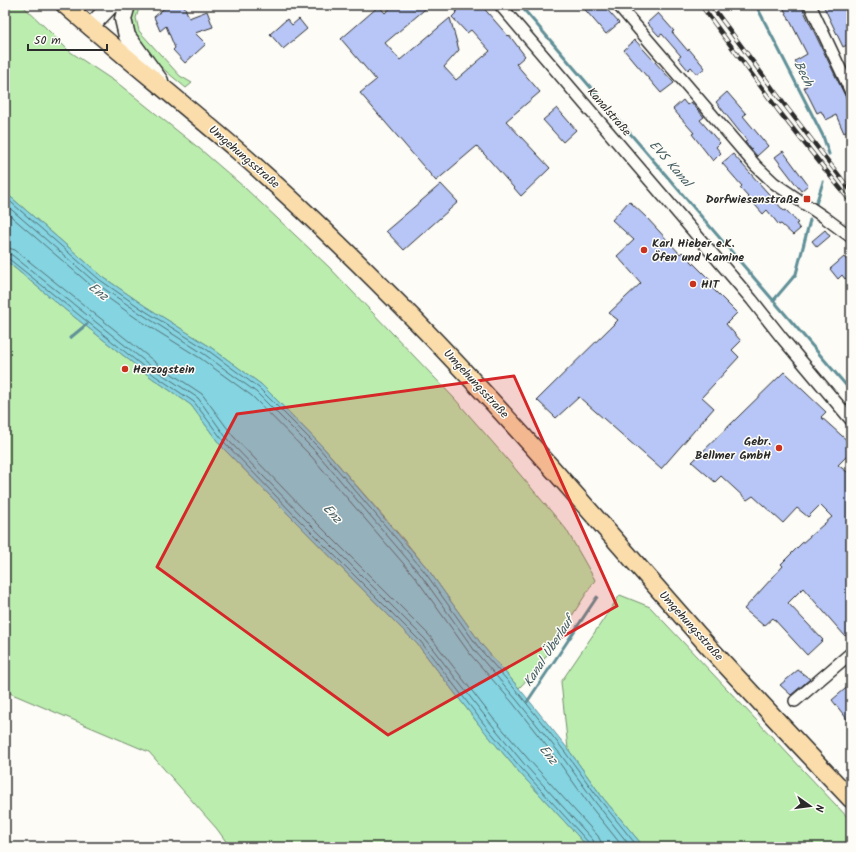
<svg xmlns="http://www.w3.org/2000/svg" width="856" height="852" viewBox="0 0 856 852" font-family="Kalam,sans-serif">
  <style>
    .green { fill: #bbeeae; stroke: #738c6c }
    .water { fill: #85d4e1; stroke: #619098 }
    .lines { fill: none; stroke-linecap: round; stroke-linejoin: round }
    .shore { stroke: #4f6f74; stroke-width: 1 }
    .stream { stroke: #619098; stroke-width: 3 }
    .building { fill: #b7c6f6; stroke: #2b2b2b }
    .street-casing { stroke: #2b2b2b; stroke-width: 14 }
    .secondary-casing { stroke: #2b2b2b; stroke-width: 19 }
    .primary-casing { stroke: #2b2b2b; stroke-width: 20 }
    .street { stroke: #fdfcf7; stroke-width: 11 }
    .secondary { stroke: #fdfcf7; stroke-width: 16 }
    .primary { stroke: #faddab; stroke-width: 17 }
    .rail-casing { stroke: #2b2b2b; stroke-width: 4.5 }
    .rail { stroke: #fdfcf7; stroke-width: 3; stroke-dasharray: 9; stroke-linecap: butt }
    .marked { fill: #d62828; fill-opacity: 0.2; stroke: #d62828; stroke-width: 3; stroke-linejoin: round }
    .poi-dot { fill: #c8321e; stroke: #fdfcf7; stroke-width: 1.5 }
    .labels { text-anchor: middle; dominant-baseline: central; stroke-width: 3; stroke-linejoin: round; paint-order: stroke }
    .street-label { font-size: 12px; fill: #2b2b2b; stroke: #fdfcf7 }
    .poi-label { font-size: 12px; font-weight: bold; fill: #2b2b2b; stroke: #fdfcf7; text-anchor: start }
    .water-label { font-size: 13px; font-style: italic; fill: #465e62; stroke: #fdfcf7 }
  </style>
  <rect width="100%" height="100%" fill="#fdfcf7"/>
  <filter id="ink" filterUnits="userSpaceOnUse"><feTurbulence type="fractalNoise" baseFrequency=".025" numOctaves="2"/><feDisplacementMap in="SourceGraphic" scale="8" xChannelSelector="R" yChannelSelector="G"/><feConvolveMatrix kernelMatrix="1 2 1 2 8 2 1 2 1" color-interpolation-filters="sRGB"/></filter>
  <g filter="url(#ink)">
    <!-- green -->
    <path class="green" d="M 5,5 L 22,5 L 48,30 L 69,51 L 120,85 L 200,149 L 245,188 L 329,267 L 454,398 L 501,452 L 566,529 L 595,580 L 539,667 L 519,688 L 482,645 L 427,568 L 404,540 L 322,446 L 262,385 L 209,346 L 145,306 L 103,277 L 5,192 Z
      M 131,5 L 140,5 L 136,18 L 139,31 L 180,76 L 192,83 L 186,88 C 172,76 140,51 132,36 C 129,30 129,11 131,5 Z
      M 5,260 L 68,312 L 152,378 L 191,405 L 221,446 L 296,522 L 418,645 L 480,726 L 518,771 L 588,847 L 230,847 L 217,829 L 149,752 L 5,691 Z
      M 620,595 L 650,607 L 851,821 L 851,847 L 644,847 L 603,798 L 568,749 L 561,682 Z"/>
    <!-- water -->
    <path class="water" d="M 5,192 L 103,277 L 145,306 L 209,346 L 262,385 L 322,446 L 427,568 L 482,645 L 523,693 L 568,749 L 603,798 L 644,847 L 588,847 L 518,771 L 480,726 L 418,645 L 296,522 L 221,446 L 191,405 L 152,378 L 68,312 L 5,260 Z"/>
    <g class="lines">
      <!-- shore -->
      <path class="shore" d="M 5,197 L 100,280 L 142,309 L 206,349 L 259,388 L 319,448 L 424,571 L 479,648 L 520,695 L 565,752 L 600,800 L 638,847
        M 5,204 L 97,284 L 140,313 L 204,354 L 256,392 L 316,452 L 420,574 L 475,651 L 516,699 L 561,755 L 596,803 L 631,847
        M 5,211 L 94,288 L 136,318 L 200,358 L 252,396 L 311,456 L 415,577 L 470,654 L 512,702 L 556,758 L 591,807 L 623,847
        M 5,247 L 15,250 L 160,366 L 202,394 L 233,436 L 306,512 L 429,635 L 492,717 L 530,761 L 598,836 L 601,842 L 601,847
        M 5,253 L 12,255 L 157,371 L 198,398 L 228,440 L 302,516 L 425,639 L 488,720 L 525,765 L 593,840 L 595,847
        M 5,258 L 9,259 L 154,375 L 194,402 L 225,443 L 298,519 L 421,642 L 484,724 L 521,768 L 589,843 L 590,847"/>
      <!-- stream -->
      <path class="stream" d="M 520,5 L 851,391
        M 756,5 L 823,136 L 829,154
        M 815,207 L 823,182
        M 773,301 L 796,274 L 810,220
        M 70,338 L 87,324
        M 527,702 L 597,597"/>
    </g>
    <!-- building -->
    <path class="building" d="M 168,5 L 184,5 L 189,18 L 207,11 L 213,27 L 195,33 L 206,44 L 185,63 L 173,50 L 175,48 L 166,26 L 160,31 L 154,17 Z
      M 394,5 L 430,5 L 385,43 L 400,60 L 450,18 L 459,50 L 444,67 L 456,80 L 490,51 L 471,30 L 467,33 L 452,17 L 457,12 L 450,5 L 481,5 L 508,36 L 509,35 L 525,56 L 516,64 L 540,92 L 506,121 L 550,168 L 521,196 L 477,146 L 436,181 L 360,93 L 376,80 L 341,39 L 379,6 L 385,13 Z
      M 581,5 L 603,5 L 619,23 L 606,34 Z
      M 782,5 L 801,5 L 851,108 L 851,129 L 844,133 L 836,115 L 826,120 L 821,111 L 817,113 L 804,87 L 807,86 L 795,61 L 807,54 Z
      M 823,5 L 831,5 L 833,9 L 842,5 L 851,5 L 851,43 L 843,47 Z
      M 658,13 L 674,31 L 672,32 L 688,51 L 689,49 L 705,68 L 697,74 L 691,67 L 688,70 L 678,58 L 681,56 L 662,34 L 659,36 L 647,23 Z
      M 287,19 L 292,25 L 299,19 L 307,29 L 283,49 L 270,34 Z
      M 635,40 L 674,83 L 661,93 L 624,50 Z
      M 727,92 L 746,114 L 743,116 L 768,146 L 757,156 L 745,142 L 747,141 L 716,102 Z
      M 683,100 L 687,105 L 691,102 L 704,117 L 700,120 L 720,143 L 716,147 L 721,153 L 713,161 L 692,134 L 694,133 L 673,109 Z
      M 557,108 L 576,130 L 563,142 L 543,120 Z
      M 783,151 L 808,185 L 801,191 L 775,157 Z
      M 733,154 L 784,211 L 786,210 L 798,223 L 796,224 L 800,229 L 793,235 L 781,224 L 779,225 L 767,210 L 763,214 L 740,188 L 742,186 L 722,163 Z
      M 441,184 L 458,202 L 404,250 L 386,231 Z
      M 629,201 L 647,218 L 680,254 L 682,252 L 715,285 L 712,288 L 737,313 L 726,324 L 741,341 L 732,350 L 739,357 L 702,397 L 714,408 L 661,469 L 579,397 L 556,418 L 537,400 L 618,320 L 609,313 L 641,283 L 617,256 L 634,240 L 612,220 Z
      M 825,230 L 830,236 L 817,247 L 812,241 Z
      M 844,257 L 851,265 L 851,274 L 845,279 L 842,275 L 838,279 L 830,269 Z
      M 784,372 L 826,412 L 821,417 L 851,444 L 851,452 L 838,465 L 851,475 L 851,632 L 845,636 L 803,588 L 788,603 L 823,640 L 807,655 L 773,618 L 764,626 L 744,609 L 783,566 L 781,564 L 801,544 L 832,517 L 820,505 L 808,517 L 797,508 L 783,523 L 753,496 L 747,500 L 721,476 L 715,482 L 692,462 Z
      M 798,670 L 810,679 L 791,695 L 780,685 Z
      M 851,684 L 851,724 L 832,700 Z"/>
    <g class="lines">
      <!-- street casing -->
      <g class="street-casing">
        <path id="street" d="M 500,5 L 752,300 L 782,338 L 851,420
          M 618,5 L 756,166 L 774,183 L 824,217 L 851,237
          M 810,5 L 851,92
          M 795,701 L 851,653"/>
      </g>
      <!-- secondary casing -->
      <g class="secondary-casing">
        <path id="secondary" d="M 127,5 L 123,19 L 127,36 L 160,81
          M 90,27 L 111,5"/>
      </g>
      <!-- primary casing -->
      <g class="primary-casing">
        <path id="primary" d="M 65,5 C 121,54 180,101 237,150 C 299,204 358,262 416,321 C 518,426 612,537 709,647 C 756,698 803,749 851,799"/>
      </g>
      <!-- street -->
      <use href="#street" class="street"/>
      <!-- secondary -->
      <use href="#secondary" class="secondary"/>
      <!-- primary -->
      <use href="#primary" class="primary"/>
      <!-- rail casing -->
      <g class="rail-casing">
        <path id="rail" d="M 701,5 L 778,110 L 851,202
          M 711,5 L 784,104 L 851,191"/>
      </g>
      <!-- rail -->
      <use href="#rail" class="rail"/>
    </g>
  </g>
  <!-- marked area -->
  <path class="marked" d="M 514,376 L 617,606 L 388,735 L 157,567 L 237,414 Z"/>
  <!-- markers -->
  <g class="poi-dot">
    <rect x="803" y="195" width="8" height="8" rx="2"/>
    <circle cx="644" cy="250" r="4"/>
    <circle cx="693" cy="284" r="4"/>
    <circle cx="125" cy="369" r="4"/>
    <circle cx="779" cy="448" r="4"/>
  </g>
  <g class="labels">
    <!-- street labels -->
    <g class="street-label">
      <text transform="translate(609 112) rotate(49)">Kanalstraße</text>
      <text transform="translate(244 157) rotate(41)">Umgehungsstraße</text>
      <text transform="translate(476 384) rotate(47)">Umgehungsstraße</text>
      <text transform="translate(691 626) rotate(48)">Umgehungsstraße</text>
    </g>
    <!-- poi labels -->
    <g class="poi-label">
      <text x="799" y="199" text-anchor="end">Dorfwiesenstraße</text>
      <text x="652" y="243">Karl Hieber e.K.<tspan x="652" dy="14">Öfen und Kamine</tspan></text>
      <text x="701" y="284">HIT</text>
      <text x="133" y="369">Herzogstein</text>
      <text x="771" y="441" text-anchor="end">Gebr.<tspan x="771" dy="14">Bellmer GmbH</tspan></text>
    </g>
    <!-- water labels -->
    <g class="water-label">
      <text transform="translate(803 74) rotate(63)">Bech</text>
      <text transform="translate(670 164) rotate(49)">EVS Kanal</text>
      <text transform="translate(98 292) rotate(38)">Enz</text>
      <text transform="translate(332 514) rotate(48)">Enz</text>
      <text transform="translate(549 652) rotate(-57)">Kanal Überlauf</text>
      <text transform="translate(548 755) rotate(51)">Enz</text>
    </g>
  </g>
  <!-- margin -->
  <rect width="856" height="852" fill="none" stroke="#fdfcf7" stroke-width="20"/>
  <rect x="10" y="10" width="836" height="832" fill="none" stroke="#2b2b2b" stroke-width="1.5" filter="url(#ink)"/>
  <!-- north arrow -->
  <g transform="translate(810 806) rotate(104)" stroke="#fdfcf7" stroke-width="3" paint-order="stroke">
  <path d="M0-3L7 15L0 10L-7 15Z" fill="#2b2b2b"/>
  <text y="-6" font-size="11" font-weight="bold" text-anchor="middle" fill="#2b2b2b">N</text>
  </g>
  <!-- scale -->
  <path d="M28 44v6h79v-6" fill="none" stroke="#2b2b2b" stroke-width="2"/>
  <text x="34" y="44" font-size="12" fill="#2b2b2b" stroke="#fdfcf7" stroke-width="3" paint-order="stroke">50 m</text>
</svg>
